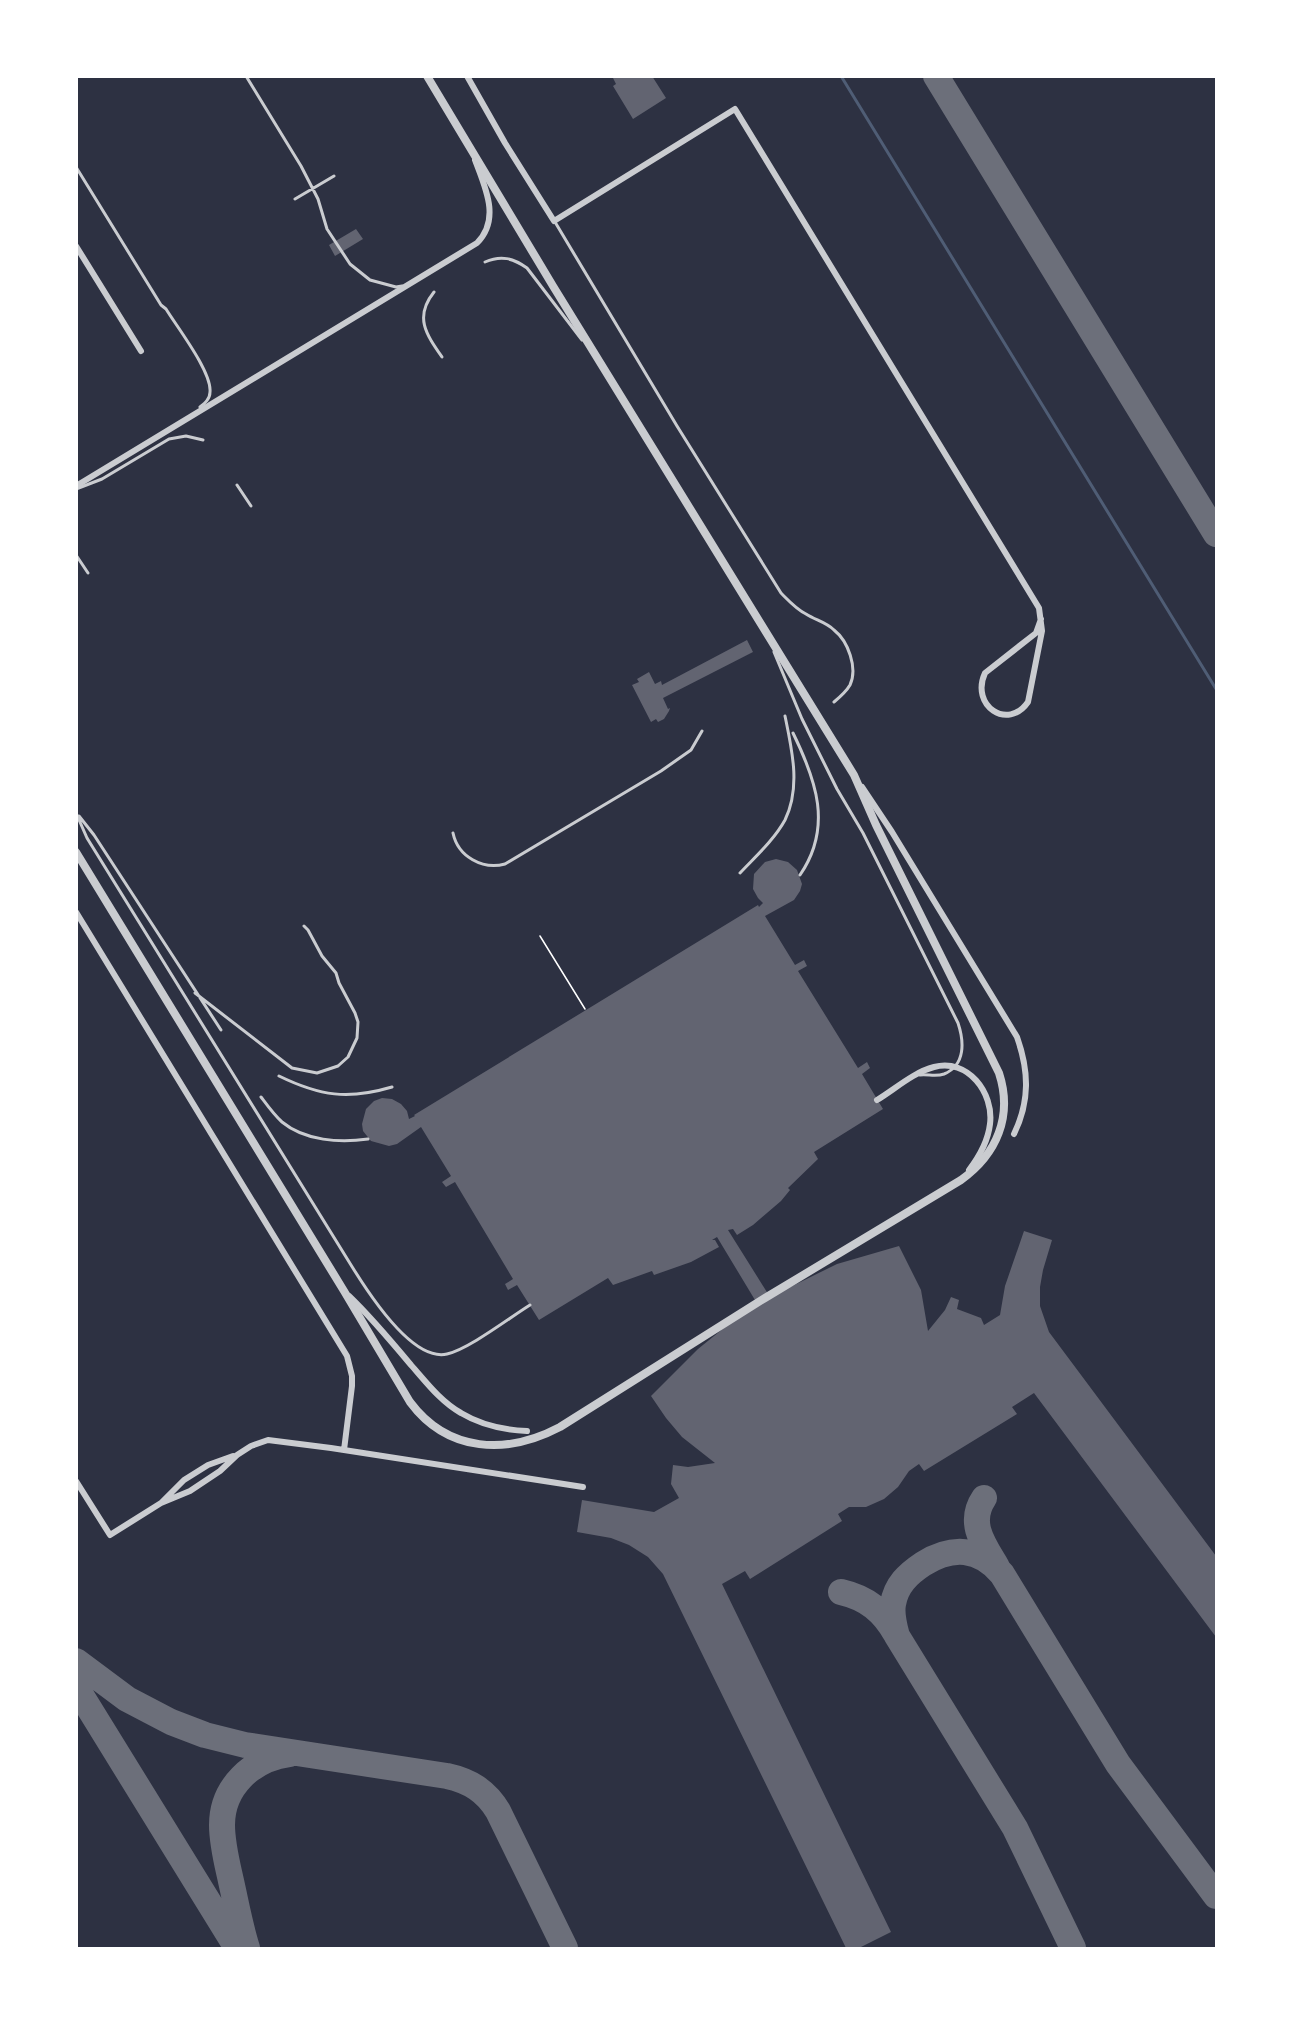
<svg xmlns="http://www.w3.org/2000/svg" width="1293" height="2025" viewBox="0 0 1293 2025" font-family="Raleway,sans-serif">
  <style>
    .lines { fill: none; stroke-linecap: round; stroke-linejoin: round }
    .stream { stroke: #4f5d75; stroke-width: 3 }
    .taxiway { stroke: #6c6f7a; stroke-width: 26 }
    .building { fill: #626471 }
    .path { stroke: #fff; stroke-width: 1.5 }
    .service { stroke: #caccd0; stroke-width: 3 }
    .minor { stroke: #caccd0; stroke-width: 6 }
    .tertiary { stroke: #caccd0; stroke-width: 8 }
  </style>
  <rect width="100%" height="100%" fill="#2d3142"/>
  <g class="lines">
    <!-- stream -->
    <path class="stream" d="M 841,76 L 1216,689"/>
    <!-- taxiway -->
    <path class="taxiway" d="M 936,76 L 1216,534
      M 984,1498 C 967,1523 984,1545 997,1567
      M 841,1592 C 867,1598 883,1611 896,1634
      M 76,1661 L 127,1699 L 171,1722 L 205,1735 L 245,1745 L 447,1776 C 470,1781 486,1791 498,1811 L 565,1948
      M 76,1687 L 237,1948
      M 247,1948 C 240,1926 236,1903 231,1881 C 227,1863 222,1844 222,1825 C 222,1787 252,1759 289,1754
      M 1073,1948 L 1015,1828 L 897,1636 C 894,1625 891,1615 893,1604 C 896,1585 908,1574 923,1564 C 952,1546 979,1547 1002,1574 L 1118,1764 L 1216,1896"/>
  </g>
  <!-- building -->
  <path class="building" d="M 612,76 L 652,76 L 666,98 L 633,119 L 613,86 L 616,84 Z
    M 356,229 L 363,239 L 335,256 L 329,245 Z
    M 747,640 L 753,652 L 663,698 L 668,709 L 670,708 L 669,711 L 664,719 L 658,722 L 656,719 L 651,722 L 632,685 L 639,682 L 637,679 L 649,672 L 655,684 L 661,681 L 662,685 Z
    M 776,859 L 788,862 L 797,870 L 802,884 L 800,891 L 794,900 L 765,916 L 795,965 L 804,960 L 807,966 L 798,971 L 858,1068 L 867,1062 L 870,1068 L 862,1074 L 883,1109 L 814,1152 L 818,1159 L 788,1188 L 790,1190 L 781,1201 L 753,1225 L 737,1235 L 733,1229 L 728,1230 L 770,1297 L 837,1264 L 899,1246 L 921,1290 L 928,1331 L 945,1310 L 951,1297 L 959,1300 L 957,1309 L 981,1318 L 984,1325 L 1000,1315 L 1005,1286 L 1024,1231 L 1052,1240 L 1043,1270 L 1040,1287 L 1040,1306 L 1049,1332 L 1216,1556 L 1216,1637 L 1034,1393 L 1012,1407 L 1017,1414 L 924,1471 L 919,1464 L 909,1471 L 898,1487 L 884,1499 L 866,1507 L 849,1507 L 838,1514 L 842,1521 L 750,1579 L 745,1571 L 722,1584 L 891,1932 L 859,1948 L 846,1948 L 663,1574 L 648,1557 L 629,1545 L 611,1538 L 577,1532 L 582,1500 L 654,1512 L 679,1498 L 671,1484 L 673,1465 L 688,1467 L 715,1463 L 682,1437 L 666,1418 L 651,1396 L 698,1349 L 735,1319 L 758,1305 L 717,1237 L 712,1240 L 715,1240 L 719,1247 L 691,1262 L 654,1275 L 652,1271 L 613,1285 L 608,1278 L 539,1320 L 517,1285 L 508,1290 L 505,1284 L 513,1279 L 455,1182 L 446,1187 L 442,1182 L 451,1176 L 421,1127 L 397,1144 L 389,1146 L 371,1141 L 363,1131 L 362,1124 L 366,1109 L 374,1101 L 382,1098 L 392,1099 L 401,1104 L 407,1111 L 409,1119 L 415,1116 L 414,1115 L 758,905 L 759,907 L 763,903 L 758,898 L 753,889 L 754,874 L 765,862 Z"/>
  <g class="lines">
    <!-- path -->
    <path class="path" d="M 540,936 L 585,1009"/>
    <!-- service -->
    <path class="service" d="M 246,76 L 301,166 L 318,199 L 327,229 L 350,264 L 370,280 L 396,287 L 402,286
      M 76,167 L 161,305 L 166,309 C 177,327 212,372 210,392 C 210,399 205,403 200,407
      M 295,199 L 334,176
      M 555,222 L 677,426 L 781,593 C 789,601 796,609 806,614 C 815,620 826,622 834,630 C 848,641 858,668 850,685 C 846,692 840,697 834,702
      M 485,262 C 501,255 513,258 527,268 L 582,340
      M 434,292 C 414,317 426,334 442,357
      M 237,485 L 251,506
      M 76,489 L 102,479 L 169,439 L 186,436 L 203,440
      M 76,555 L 88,573
      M 774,652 L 802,719 L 837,789 L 863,833 L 958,1023 C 964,1041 966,1065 944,1074 C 936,1077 928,1074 920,1075
      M 793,733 C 816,780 833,827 800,875
      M 76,813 L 87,838 L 351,1265 C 367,1291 412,1362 447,1354 C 469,1349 509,1318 530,1305
      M 79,816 L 94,835 L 221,1030
      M 453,833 C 458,857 483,870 505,864 L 661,771 L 691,750 L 702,731
      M 740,873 C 755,857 774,840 785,820 C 801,787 792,750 785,716
      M 195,993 L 292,1068 L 317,1073 L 338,1066 L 348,1057 L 357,1038 L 358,1022 L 355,1013 L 339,983 L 336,973 L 322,956 L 308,930 L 304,926
      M 279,1076 C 320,1096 348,1100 392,1087
      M 261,1097 C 267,1105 274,1115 282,1122 C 305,1141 340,1143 368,1139"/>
    <!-- minor -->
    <path class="minor" d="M 467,76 L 505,143 L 554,221 L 735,109 L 1039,608 L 1042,631 L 1028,702 C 1008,731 970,706 985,673 L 1036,633 L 1041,619
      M 76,246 L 141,351
      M 76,486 L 477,243 C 501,219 485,187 475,160
      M 862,787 L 892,832 L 1017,1037 C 1029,1071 1030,1101 1014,1134
      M 76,912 L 347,1356 L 352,1376 L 352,1386 L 344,1450
      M 877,1100 C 895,1089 914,1072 934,1067 C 968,1058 994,1093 990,1124 C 988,1141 979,1157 969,1170
      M 349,1296 C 371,1317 391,1341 411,1365 C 426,1382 441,1402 461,1413 C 481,1425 504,1430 527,1431
      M 76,1481 L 110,1535 L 161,1503 L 184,1480 L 208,1465 L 233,1456
      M 161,1503 L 190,1491 L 220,1471 L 237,1455 L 251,1446 L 268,1440 L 331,1448 L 583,1487"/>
    <!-- tertiary -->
    <path class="tertiary" d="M 76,852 L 344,1291 L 410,1402 C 448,1453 507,1455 560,1427 L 765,1298 L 961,1180 C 997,1154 1013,1116 999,1073 L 876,825 L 854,775 L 553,286 L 427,76"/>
  </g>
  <!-- border -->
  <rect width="1293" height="2025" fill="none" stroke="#ffffff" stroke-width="156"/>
</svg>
